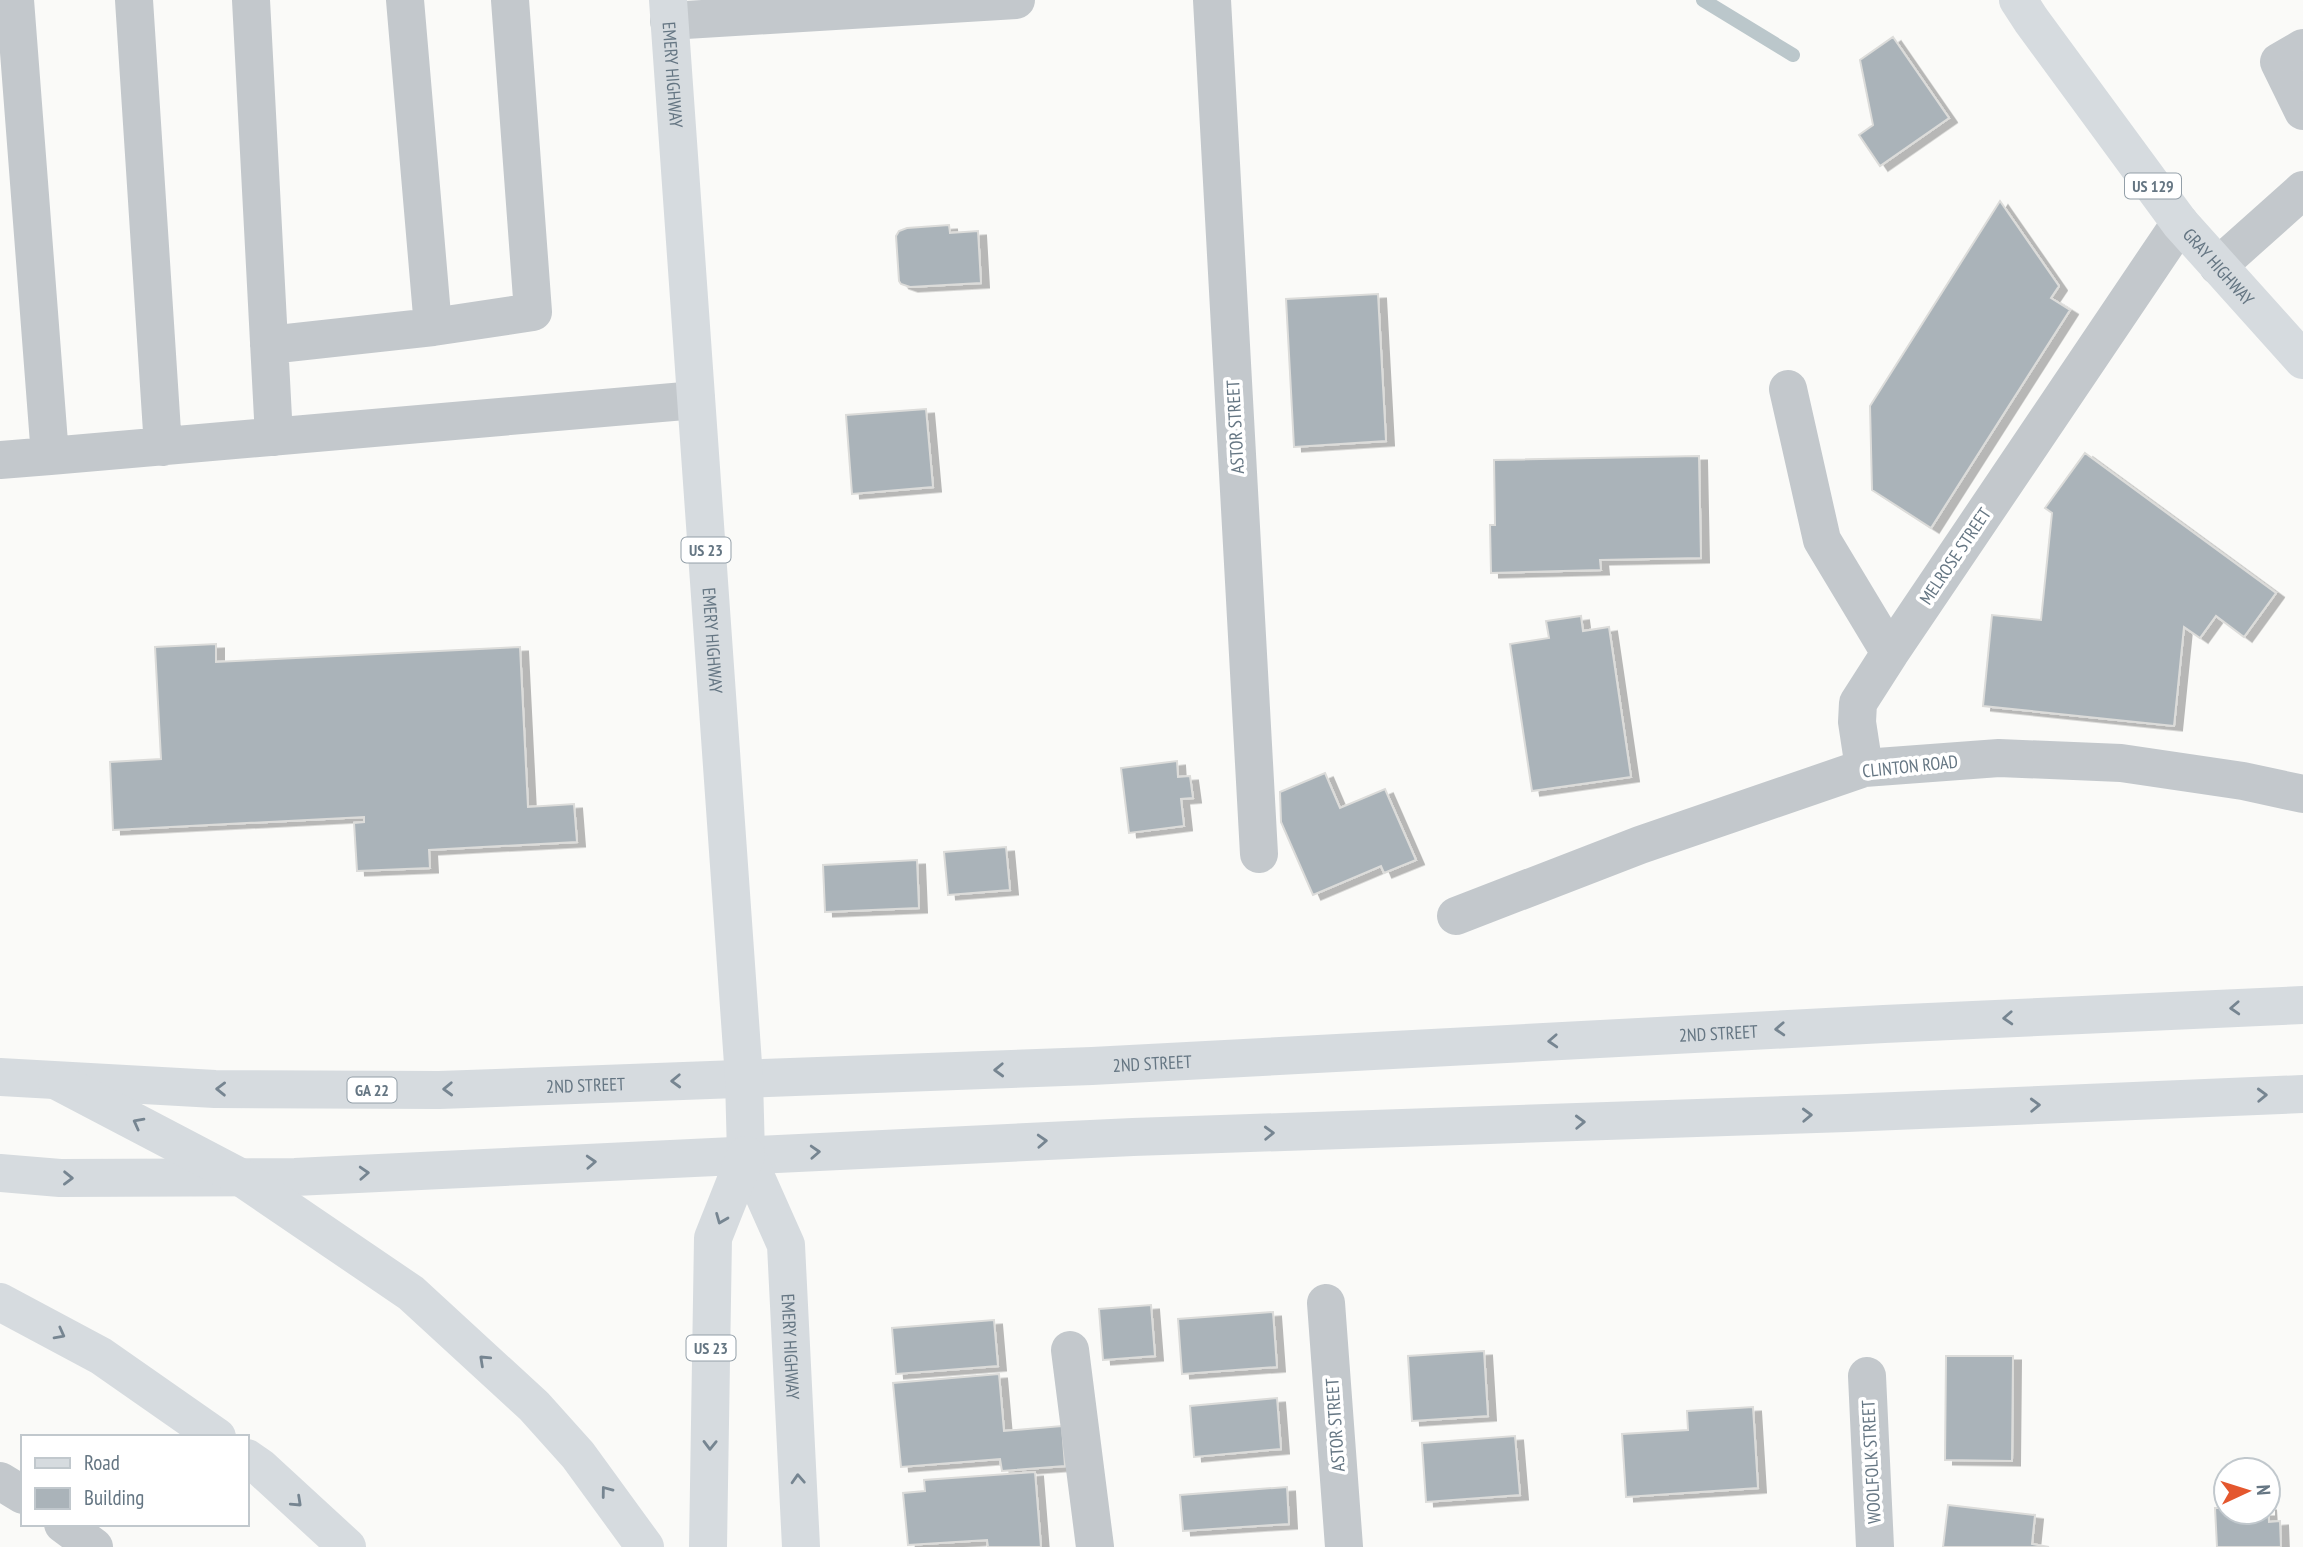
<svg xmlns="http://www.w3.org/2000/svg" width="2303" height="1547" viewBox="0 0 2303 1547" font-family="'PT Sans Narrow',sans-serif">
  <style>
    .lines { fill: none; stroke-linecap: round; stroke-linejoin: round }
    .stream { stroke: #bbc7cb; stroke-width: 14 }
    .building { fill: #aab3b9; stroke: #dcdcda; stroke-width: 2; filter: url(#shadow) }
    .minor { stroke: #c3c8cc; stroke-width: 38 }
    .major { stroke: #d6dbdf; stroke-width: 38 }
    .highway { stroke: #d6dbdf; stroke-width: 38 }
    .oneway { stroke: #768591 }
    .labels { text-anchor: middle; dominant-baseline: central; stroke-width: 7; stroke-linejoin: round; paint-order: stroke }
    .shield { fill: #fff; stroke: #939fa8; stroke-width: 2 }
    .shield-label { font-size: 16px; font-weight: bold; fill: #657683 }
    .street-label { font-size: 18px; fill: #657683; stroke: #fff }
  </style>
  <defs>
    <filter id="shadow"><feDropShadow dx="8" dy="4.5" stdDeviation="0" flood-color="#0004"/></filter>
  </defs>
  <rect width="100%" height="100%" fill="#fafaf8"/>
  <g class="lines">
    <!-- stream -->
    <path class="stream" d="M 1703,0 L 1793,55"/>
  </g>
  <!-- building -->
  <path class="building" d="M 1893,37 L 1949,118 L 1880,166 L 1859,135 L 1873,125 L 1860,60 Z
    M 2000,201 L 2059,286 L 2051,298 L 2070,310 L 1931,528 L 1872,490 L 1870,406 Z
    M 949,225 L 950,233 L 978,231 L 981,283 L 910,287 L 901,284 L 899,281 L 896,236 L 899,231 L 907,228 Z
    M 1378,294 L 1386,441 L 1294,447 L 1286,299 Z
    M 926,409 L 933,487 L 852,494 L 846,415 Z
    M 2085,453 L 2276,593 L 2244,637 L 2216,616 L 2200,638 L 2184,627 L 2174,726 L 1983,706 L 1992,615 L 2041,620 L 2052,513 L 2045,508 Z
    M 1699,456 L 1701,558 L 1600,560 L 1601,570 L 1491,573 L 1490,525 L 1495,525 L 1494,460 Z
    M 1581,616 L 1583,631 L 1609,627 L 1631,777 L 1532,791 L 1510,644 L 1549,638 L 1546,621 Z
    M 216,644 L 216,662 L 520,647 L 528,807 L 574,804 L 577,842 L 429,850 L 430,868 L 357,871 L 354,823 L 364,822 L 364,817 L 113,830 L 110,762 L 161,759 L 155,647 Z
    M 1177,761 L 1178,777 L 1190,776 L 1193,798 L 1181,799 L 1184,826 L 1129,833 L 1121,768 Z
    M 1325,773 L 1340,808 L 1385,789 L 1416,860 L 1384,873 L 1381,866 L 1313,895 L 1281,822 L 1280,792 Z
    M 1006,847 L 1010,890 L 948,895 L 944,852 Z
    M 917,860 L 919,908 L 825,912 L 823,865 Z
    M 1151,1305 L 1155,1356 L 1103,1360 L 1099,1309 Z
    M 1273,1312 L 1277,1367 L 1182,1374 L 1178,1319 Z
    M 994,1320 L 998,1366 L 896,1374 L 892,1328 Z
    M 1484,1351 L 1488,1416 L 1412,1421 L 1408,1356 Z
    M 1946,1356 L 2013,1356 L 2012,1461 L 1945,1460 Z
    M 999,1374 L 1004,1431 L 1062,1426 L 1065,1466 L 1002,1471 L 1000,1459 L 901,1467 L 893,1383 Z
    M 1277,1398 L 1281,1449 L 1194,1457 L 1190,1406 Z
    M 1753,1407 L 1758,1488 L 1626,1497 L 1622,1434 L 1688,1430 L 1687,1411 Z
    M 1515,1436 L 1520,1495 L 1426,1502 L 1422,1443 Z
    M 1035,1472 L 1041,1547 L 988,1547 L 987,1540 L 908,1545 L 903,1493 L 925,1491 L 924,1480 Z
    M 1287,1487 L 1289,1524 L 1183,1531 L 1180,1495 Z
    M 1948,1505 L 2035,1515 L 2032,1544 L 2049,1547 L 1943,1547 Z
    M 2268,1505 L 2269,1522 L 2280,1521 L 2281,1547 L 2217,1547 L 2215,1508 L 2226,1508 L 2226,1512 L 2268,1512 Z"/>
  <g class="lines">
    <!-- minor -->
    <path class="minor" d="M 15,0 L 50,456 L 696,400
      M 134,0 L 163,447
      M 251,0 L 274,437
      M 1212,0 L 1259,854
      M 669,21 L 1016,0
      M 2303,48 L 2279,62 L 2303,111
      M 2218,266 L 2303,190
      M 433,327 L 533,312 L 510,0
      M 269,345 L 433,327 L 405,0
      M 1788,389 L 1822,540 L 1890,653
      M 0,460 L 50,456
      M 1864,768 L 1857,722 L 1858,703 L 1890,653 L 2180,223
      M 1456,916 L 1640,845 L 1864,768 L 1999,758 L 2121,763 L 2243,781 L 2303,794
      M 1326,1303 L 1344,1547
      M 1070,1350 L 1095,1547
      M 1867,1376 L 1875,1547
      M 0,1481 L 23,1495
      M 63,1524 L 94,1547"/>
    <!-- major -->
    <g class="major">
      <path id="s1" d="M 0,1077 L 215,1089 L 439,1090 L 1092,1066 L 1884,1024 L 2303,1005"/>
      <path d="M 0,1173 L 60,1178 L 295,1177 L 1133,1137 L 1847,1113 L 2303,1094"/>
    </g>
    <!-- highway -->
    <g class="highway">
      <path id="s2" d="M 668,0 L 744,1078 L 746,1155 L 786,1245 L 801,1547"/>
      <path id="s3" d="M 2018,0 L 2031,20 L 2180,223 L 2303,360"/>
      <path d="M 57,1081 L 242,1178 L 411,1293 L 534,1406 L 578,1455 L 645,1547"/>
      <path d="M 0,1302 L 101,1356 L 217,1437"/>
      <path d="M 247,1458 L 260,1467 L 347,1547"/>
      <path d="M 708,1547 L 713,1238 L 746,1155"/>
    </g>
  </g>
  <!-- one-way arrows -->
  <defs><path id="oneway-chevron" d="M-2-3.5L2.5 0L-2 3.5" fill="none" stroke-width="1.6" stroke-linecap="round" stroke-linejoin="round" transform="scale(1.75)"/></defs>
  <g class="oneway">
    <use href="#oneway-chevron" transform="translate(2235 1008) rotate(177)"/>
    <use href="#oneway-chevron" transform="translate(2008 1018) rotate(177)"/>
    <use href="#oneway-chevron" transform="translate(1780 1029) rotate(177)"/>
    <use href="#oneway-chevron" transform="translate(1553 1041) rotate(177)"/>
    <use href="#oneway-chevron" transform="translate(999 1070) rotate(178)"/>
    <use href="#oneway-chevron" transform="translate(676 1081) rotate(178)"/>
    <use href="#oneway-chevron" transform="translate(221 1089) rotate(-179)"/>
    <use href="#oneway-chevron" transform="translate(448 1089) rotate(178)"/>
    <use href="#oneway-chevron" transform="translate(2262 1095) rotate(-2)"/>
    <use href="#oneway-chevron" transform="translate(2035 1105) rotate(-2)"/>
    <use href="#oneway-chevron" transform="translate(1807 1115) rotate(-2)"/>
    <use href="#oneway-chevron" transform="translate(1580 1122) rotate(-2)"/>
    <use href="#oneway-chevron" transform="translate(138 1123) rotate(-152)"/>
    <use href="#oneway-chevron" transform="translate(1269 1133) rotate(-2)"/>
    <use href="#oneway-chevron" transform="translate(1042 1141) rotate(-3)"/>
    <use href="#oneway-chevron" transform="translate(815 1152) rotate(-3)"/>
    <use href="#oneway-chevron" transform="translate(591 1162) rotate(-3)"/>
    <use href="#oneway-chevron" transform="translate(364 1173) rotate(-3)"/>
    <use href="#oneway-chevron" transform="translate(68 1178) rotate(1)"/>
    <use href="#oneway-chevron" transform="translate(721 1219) rotate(112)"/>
    <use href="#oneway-chevron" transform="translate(60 1334) rotate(28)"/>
    <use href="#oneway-chevron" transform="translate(484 1360) rotate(-137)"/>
    <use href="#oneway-chevron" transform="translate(710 1445) rotate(91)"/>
    <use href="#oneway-chevron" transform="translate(798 1479) rotate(-93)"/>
    <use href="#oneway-chevron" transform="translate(606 1491) rotate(-127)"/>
    <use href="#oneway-chevron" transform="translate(297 1502) rotate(43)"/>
  </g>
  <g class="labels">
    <!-- shield labels -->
    <g class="shield">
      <rect x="2125" y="173.5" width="56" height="25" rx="5"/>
      <rect x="681.5" y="537.5" width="49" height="25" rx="5"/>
      <rect x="347.5" y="1077.5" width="49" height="25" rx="5"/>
      <rect x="686.5" y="1335.5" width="49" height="25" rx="5"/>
    </g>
    <g class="shield-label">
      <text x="2153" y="186">US 129</text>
      <text x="706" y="550">US 23</text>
      <text x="372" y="1090">GA 22</text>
      <text x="711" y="1348">US 23</text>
    </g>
    <!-- street labels -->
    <g class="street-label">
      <text stroke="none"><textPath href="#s2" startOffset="75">EMERY HIGHWAY</textPath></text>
      <text stroke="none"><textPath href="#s3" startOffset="334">GRAY HIGHWAY</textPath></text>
      <text transform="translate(1235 427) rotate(-93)">ASTOR STREET</text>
      <text transform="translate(1955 556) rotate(-56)">MELROSE STREET</text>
      <text stroke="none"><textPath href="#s2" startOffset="642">EMERY HIGHWAY</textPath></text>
      <text transform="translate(1910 766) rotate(-6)">CLINTON ROAD</text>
      <text stroke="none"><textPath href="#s1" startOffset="1720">2ND STREET</textPath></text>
      <text stroke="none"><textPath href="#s1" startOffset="1153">2ND STREET</textPath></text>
      <text stroke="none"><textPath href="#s1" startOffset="586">2ND STREET</textPath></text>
      <text stroke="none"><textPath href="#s2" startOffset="1358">EMERY HIGHWAY</textPath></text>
      <text transform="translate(1335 1425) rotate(-94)">ASTOR STREET</text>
      <text transform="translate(1871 1462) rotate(-93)">WOOLFOLK STREET</text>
    </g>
  </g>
  <!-- legend -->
  <rect x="21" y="1435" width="228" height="91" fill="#ffffff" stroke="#c1c8cd" stroke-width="2"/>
  <rect x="35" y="1458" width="35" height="10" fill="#d6dbdf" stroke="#c1c8cd" stroke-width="2"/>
  <text x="84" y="1470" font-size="21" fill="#657683">Road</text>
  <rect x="35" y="1488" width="35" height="21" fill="#aab3b9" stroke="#c1c8cd" stroke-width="2"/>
  <text x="84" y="1505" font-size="21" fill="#657683">Building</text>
  <!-- north arrow -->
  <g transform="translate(2247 1491) rotate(86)"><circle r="33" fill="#ffffff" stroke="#c1c8cd" stroke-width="2"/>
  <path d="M0-5L12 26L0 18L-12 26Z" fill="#e4572e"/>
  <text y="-10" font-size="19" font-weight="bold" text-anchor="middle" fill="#657683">N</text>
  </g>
</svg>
